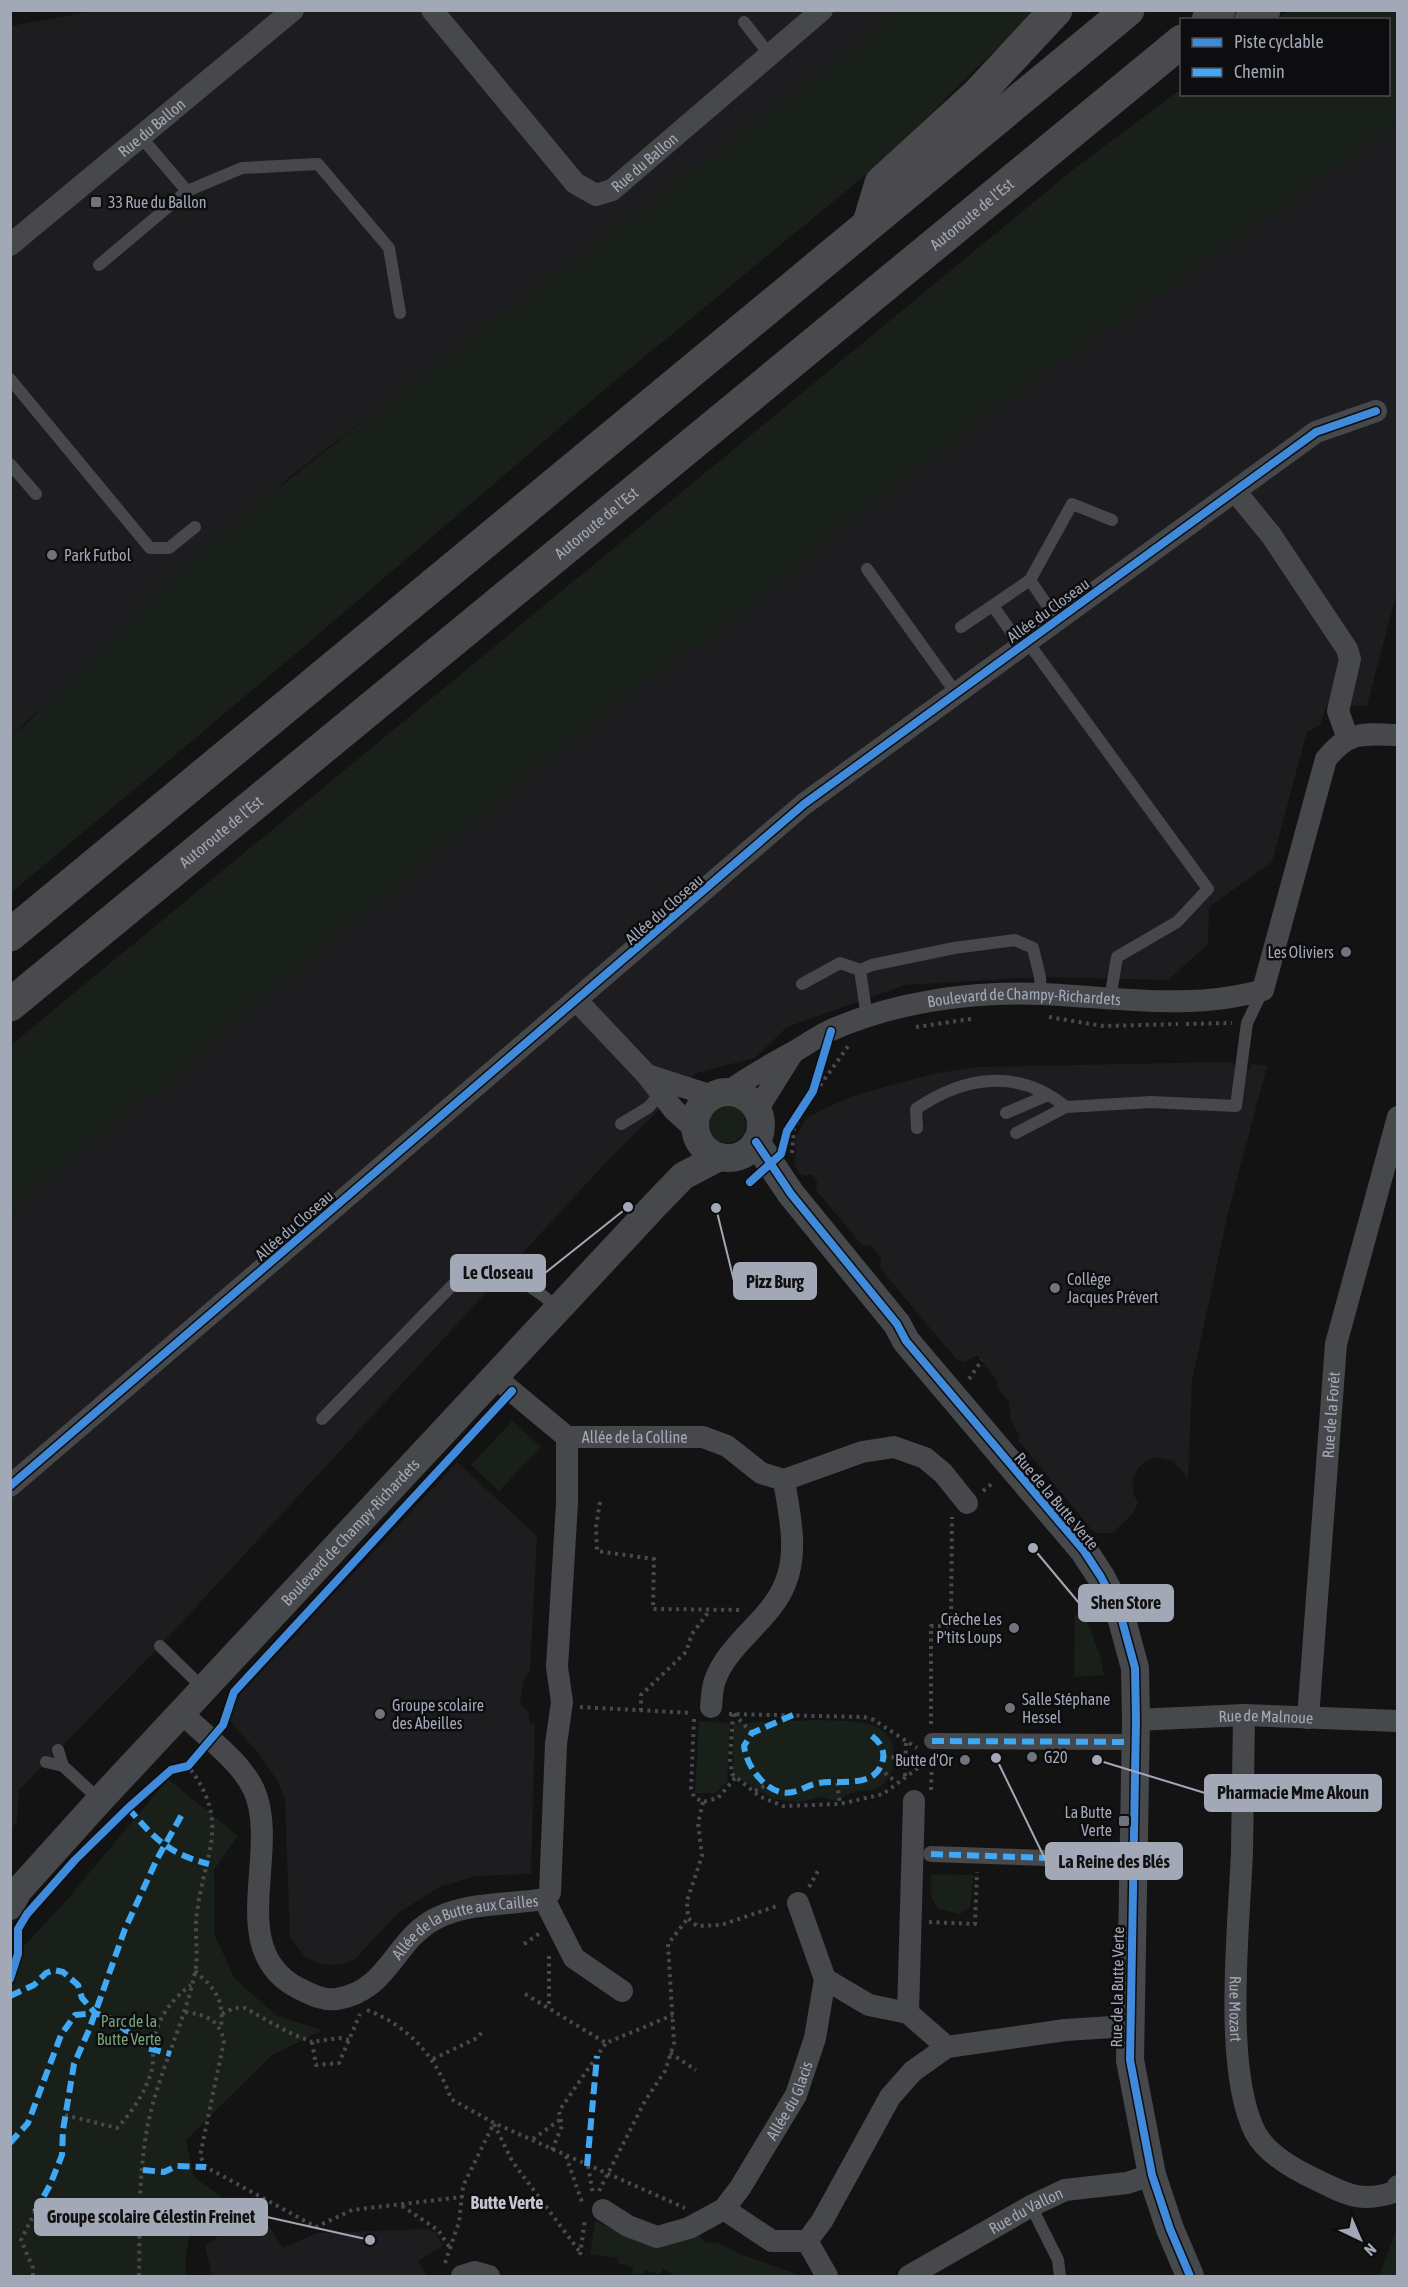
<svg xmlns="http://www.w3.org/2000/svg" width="1408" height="2287" viewBox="0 0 1408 2287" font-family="'Asap Condensed',sans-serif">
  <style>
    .built { fill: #1d1d1f }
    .green { fill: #19201a }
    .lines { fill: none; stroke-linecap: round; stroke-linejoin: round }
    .path { stroke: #484a4e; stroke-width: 4; stroke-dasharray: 3 4.5; stroke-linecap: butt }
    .service { stroke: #47484c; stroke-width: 12 }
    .pedestrian { stroke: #47484c; stroke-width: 16 }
    .minor { stroke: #47484c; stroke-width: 22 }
    .tertiary { stroke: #47484c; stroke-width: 28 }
    .motorway { stroke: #4a4a4e; stroke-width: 33 }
    .quiet { stroke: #3fa9f5; stroke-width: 6; stroke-dasharray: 12 6; stroke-linecap: butt }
    .cycleway-casing { stroke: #0d0d0f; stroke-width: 11 }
    .cycleway { stroke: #408adc; stroke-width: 8 }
    .poi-dot { fill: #70747d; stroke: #0d0d0f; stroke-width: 2 }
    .labels { text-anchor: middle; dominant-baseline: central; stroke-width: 5; stroke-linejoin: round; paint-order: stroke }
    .street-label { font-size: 16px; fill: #a2a8b6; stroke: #0d0d0f }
    .poi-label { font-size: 16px; fill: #a2a8b6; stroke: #0d0d0f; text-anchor: start }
    .park-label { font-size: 16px; fill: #78a27b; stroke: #0d0d0f }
    .neighbourhood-label { font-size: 18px; font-weight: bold; fill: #c4c7d1; stroke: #0d0d0f }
    .leader { fill: none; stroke: #a2a8b6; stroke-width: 2 }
    .callout-dot { fill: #a2a8b6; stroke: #0d0d0f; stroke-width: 2 }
    .callout { fill: #a2a8b6; stroke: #a2a8b6; stroke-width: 2 }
    .callout-label { font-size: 18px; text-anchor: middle; font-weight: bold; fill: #111 }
  </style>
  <rect width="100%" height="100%" fill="#131313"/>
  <!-- built -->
  <path class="built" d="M 99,10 L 896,11 L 861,41 L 291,476 L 11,736 L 11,26 Z
    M 1397,123 L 1397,591 L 1367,706 L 1326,706 L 1320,725 L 1307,732 L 1272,862 L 1209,907 L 1208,944 L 1168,980 L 1040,977 L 905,985 L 787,1027 L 755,1058 L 696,1073 L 613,1155 L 160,1646 L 19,1790 L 17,1822 L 11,1829 L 11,1214 L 130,1107 L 185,1073 L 267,994 L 650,678 L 730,626 L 811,553 L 1006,401 L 1266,220 Z
    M 1222,1062 L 1233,1063 L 1238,1070 L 1250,1070 L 1252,1064 L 1267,1066 L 1228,1213 L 1192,1381 L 1188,1479 L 1173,1461 L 1158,1457 L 1149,1459 L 1139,1467 L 1133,1478 L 1133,1493 L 1138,1503 L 1131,1516 L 1112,1533 L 1097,1533 L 1091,1529 L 1018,1440 L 1020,1437 L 1011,1421 L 1009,1402 L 997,1387 L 997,1380 L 977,1355 L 964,1362 L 956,1359 L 880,1268 L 881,1258 L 872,1246 L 862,1245 L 816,1190 L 817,1181 L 812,1174 L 805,1176 L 800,1174 L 795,1167 L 796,1136 L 806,1118 L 834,1104 L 859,1094 L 933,1074 L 975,1067 Z
    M 457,1462 L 537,1536 L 530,1671 L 524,1680 L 520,1704 L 528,1711 L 530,1723 L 535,1724 L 531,1874 L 476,1876 L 439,1887 L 397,1914 L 354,1960 L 344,1964 L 324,1965 L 306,1958 L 290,1937 L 285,1799 L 279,1783 L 258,1753 L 230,1721 L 234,1701 Z
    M 257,2208 L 283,2248 L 317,2233 L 427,2229 L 436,2232 L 443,2246 L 418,2261 L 426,2274 L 423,2276 L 212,2276 L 205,2246 Z"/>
  <!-- green -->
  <path class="green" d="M 896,11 L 1038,11 L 972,72 L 891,154 L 598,395 L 300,650 L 11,893 L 11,736 L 28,722 L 197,552 L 446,356 L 861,41 Z
    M 1289,11 L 1397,11 L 1397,123 L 1266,220 L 1006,401 L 811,553 L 730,626 L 650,678 L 267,994 L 185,1073 L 130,1107 L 11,1214 L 11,1045 L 1075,168 L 1181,89 L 1182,94 L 1388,94 L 1388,20 L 1276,19 Z
    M708 1124a19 19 0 1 1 38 0a19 19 0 1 1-38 0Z
    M 512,1421 L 541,1447 L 499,1491 L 471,1465 Z
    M 1082,1609 L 1100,1655 L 1104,1675 L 1074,1677 L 1075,1616 Z
    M 819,1720 C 851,1722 901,1716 893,1764 C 892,1773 888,1782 879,1787 C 871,1792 860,1789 852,1793 C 846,1795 841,1799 835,1801 L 821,1797 L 799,1802 L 773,1799 L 740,1779 L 733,1778 L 733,1723 Z
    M 699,1721 L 730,1723 L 727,1782 L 715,1793 L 695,1793 Z
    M 168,1779 L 238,1836 L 214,1870 L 215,1936 L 235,1979 L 277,2016 L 322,2030 L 271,2056 L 186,2140 L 194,2177 L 223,2198 L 220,2216 L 190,2233 L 185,2260 L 187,2276 L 11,2276 L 11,1960 L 64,1903 Z
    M 931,1874 L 974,1875 L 970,1907 L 960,1914 L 938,1909 L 931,1896 Z
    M 595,2221 L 631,2238 L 698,2233 L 704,2242 L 719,2243 L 737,2253 L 794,2273 L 798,2276 L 676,2276 L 663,2269 L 660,2274 L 644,2270 L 643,2275 L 632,2273 L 633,2268 L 617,2263 L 618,2258 L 590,2254 Z
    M 1397,2228 L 1397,2276 L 1379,2276 Z"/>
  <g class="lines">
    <!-- path -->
    <path class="path" d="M 1049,1017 L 1103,1026 L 1178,1024
      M 1186,1024 L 1232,1023
      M 916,1027 L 971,1019
      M 792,1153 L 794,1128 L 814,1094 L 849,1045
      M 969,1379 L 982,1360
      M 983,1491 L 994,1482
      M 600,1502 L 596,1527 L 597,1551 L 654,1559 L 653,1609 L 743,1610
      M 580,1707 L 692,1713
      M 641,1711 L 641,1695 L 686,1652 L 692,1634 L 710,1610
      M 729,1714 L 864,1717 L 874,1720 L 917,1748
      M 733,1714 L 730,1760 L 732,1774 L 759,1796 L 783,1806 L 840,1804 L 883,1794 L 930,1759
      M 734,1714 L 752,1733
      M 694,1719 L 691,1788 L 694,1797 L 703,1802 L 718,1798 L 735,1778
      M 931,1724 L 931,1626 L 951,1626 L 952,1517
      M 884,1757 L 905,1758
      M 879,1768 L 896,1782
      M 905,1776 L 906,1742
      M 837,1783 L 840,1804
      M 931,1790 L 932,1758
      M 755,1791 L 768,1784
      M 703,1802 L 698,1823 L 702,1856 L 687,1901 L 688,1918 L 697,1926 L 721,1925 L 780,1905
      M 809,1887 L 819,1869
      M 929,1922 L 975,1924 L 977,1872
      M 524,1944 L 540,1933
      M 549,1956 L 549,2008
      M 195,1971 C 216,1990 224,1999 221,2028
      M 525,1994 L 606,2043 L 673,2015
      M 367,2010 C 409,2026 437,2058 451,2099 L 494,2123 L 685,2208
      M 185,2012 C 206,2015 219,2019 224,2041 L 200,2156 L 206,2167 L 316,2227 L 352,2210 L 462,2197
      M 222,2014 L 234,2008 L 245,2008 L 288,2032 L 312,2042
      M 349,2040 L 339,2038 L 312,2042 L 316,2065 L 339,2063 L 348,2042 L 349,2040 L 360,2014
      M 670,2053 L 696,2070
      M 433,2059 L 477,2038 L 482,2032
      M 65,2115 L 117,2128 C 133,2111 146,2091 152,2069 C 154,2059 152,2050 154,2041 C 158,2017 172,1999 191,1985
      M 494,2124 L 512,2161 L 580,2252
      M 533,2139 L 561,2119
      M 552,2150 L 562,2126 L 559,2111 L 606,2043
      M 566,2156 L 583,2205
      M 588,2166 L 593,2194
      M 599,2191 L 645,2101 L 665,2071 L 674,2043 L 668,1944 L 688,1918
      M 402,2206 L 438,2230 L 450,2248
      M 580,2255 L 585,2219
      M 445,2263 L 459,2222 L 463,2186 L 494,2123
      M 33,2276 L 33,2268 L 21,2240 L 35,2212
      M 139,2276 C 140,2230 138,2181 146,2135 C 155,2079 183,2028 195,1973 C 199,1953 194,1933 197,1913 C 204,1853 232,1823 188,1766"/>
    <!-- service -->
    <path class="service" d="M 744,22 L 769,54
      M 141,137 L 187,191
      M 99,265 L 187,191 L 242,168 L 318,164 L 389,248 L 400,313
      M 10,379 L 150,548 L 169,548 L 195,527
      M 10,464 L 36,494
      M 867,569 L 956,693
      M 1030,580 L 1057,620
      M 993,606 L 1021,646
      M 961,627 L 1030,580 L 1072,504 L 1112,520
      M 1027,641 L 1208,889 L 1177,922 L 1117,957 L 1110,999
      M 802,984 L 840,963 L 860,970
      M 867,1018 L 860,970 L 872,965 L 954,948 L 1015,940 L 1033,948 L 1040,977 L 1041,994
      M 1006,1113 L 1048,1095
      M 621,1124 L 649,1107 L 660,1093
      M 917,1128 L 916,1109 C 964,1076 1018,1068 1066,1107 L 1151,1102 L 1236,1106 L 1247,1023 L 1263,990
      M 1016,1133 L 1066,1107
      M 322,1419 L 475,1262 C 508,1273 534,1286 559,1309
      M 160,1646 L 204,1689
      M 58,1750 L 63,1766
      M 46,1762 L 63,1766 L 100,1800
      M 1031,2206 L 1058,2260 L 1060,2276"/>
    <!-- pedestrian -->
    <path class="pedestrian" d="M 932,1741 L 1136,1742
      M 931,1854 L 1133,1861"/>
    <!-- minor -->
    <g class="minor">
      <path id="s1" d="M 432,10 L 575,183 L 596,195 L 612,190 L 822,10"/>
      <path id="s2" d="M 10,245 L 293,10"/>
      <path d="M 1235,491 L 1271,535 L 1347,649 L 1350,659 L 1338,711 L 1348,739"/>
      <path d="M 577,1001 L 647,1075 L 674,1110 L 695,1129"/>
      <path d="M 647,1075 L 712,1096"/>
      <path id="s3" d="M 728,1092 C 748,1077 768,1066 790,1054 C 803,1047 815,1038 829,1031 C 893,1002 972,991 1042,994 C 1115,997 1192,1011 1263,990 L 1326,759 C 1349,730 1364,734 1398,735"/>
      <path d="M 757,1110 L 792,1054"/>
      <path id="s4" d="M 496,1378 L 567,1437 L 703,1437 L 727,1446 L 761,1473 L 784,1480 L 862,1452 L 894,1447 L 925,1458 L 943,1473 L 967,1503"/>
      <path d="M 10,1486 L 804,804 L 1316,432 L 1376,411"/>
      <path d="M 711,1707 C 712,1698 712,1688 715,1680 C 729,1642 770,1621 785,1584 C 799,1551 789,1513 784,1480"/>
      <path id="s5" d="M 183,1714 C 206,1737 240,1760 254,1790 C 281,1851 224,1950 298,1988 C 310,1994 323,2001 337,1999 C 389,1991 394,1939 437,1918 C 470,1902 509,1905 544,1899 L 550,1893 L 556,1744 L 562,1702 L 557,1667 L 567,1503 L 567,1437"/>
      <path id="s6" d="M 1244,1715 C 1243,1761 1243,1806 1242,1852 C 1239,1926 1223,2068 1255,2132 C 1267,2155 1297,2171 1319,2181 C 1349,2196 1364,2203 1397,2191 L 1398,2186"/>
      <path id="s7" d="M 1308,1718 L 1336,1344 L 1398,1117"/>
      <path id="s8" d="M 1136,1720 L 1244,1715 L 1398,1721"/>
      <path d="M 544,1899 L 574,1958 L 622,1991"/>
      <path d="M 825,1979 L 869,2005 L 908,2013 L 947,2047"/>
      <path d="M 908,2013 L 914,1801"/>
      <path d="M 724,2209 L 772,2241 L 807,2241"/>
      <path id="s9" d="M 603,2210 L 628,2226 L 657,2237 L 689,2228 L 724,2209 L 740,2188 L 796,2095 L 815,2038 L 825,1979 L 798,1903"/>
      <path d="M 807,2241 L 822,2221 L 890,2097 L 913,2071 L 947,2047 L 1065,2030 L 1129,2026"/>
      <path d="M 807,2241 L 827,2276"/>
      <path d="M 462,2276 L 475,2272 L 489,2276"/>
      <path id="s10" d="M 909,2276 L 1031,2206 L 1065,2190 L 1127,2183 L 1152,2175"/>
    </g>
    <!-- tertiary -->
    <g class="tertiary">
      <circle cx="728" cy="1125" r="33"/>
      <path d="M 756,1142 L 791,1194 L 897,1324 L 906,1341 L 1084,1551 L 1101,1577 L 1120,1613 L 1135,1668 L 1136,1720 L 1130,2060 L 1152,2175 L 1170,2229 L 1190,2276"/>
      <path id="s11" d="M 10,1906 L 18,1891 L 100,1800 L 655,1205 L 683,1176 L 719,1157"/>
    </g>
    <!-- motorway -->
    <g class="motorway">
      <path d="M 1208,20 L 1219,10"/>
      <path d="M 1251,20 L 1264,10"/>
      <path d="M 869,223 L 881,183 L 977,95 L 1056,10"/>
      <path d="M 10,935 L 1128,10"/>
      <path id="s12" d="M 10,1005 L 1182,41"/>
    </g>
    <!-- quiet -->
    <path class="quiet" d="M 793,1715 L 752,1733 L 744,1746 C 746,1766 768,1798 793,1792 C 802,1790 810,1784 819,1783 C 840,1779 877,1790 883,1759 C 885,1747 877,1739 868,1733
      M 932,1741 L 1136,1742
      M 128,1808 C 155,1839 169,1854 209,1864
      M 931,1854 L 1133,1861
      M 10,1996 L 34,1985 L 46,1973 L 54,1970 L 63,1972 L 78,1985 L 82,1998 L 95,2013 L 112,2019 L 147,2048 L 171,2054
      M 10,2143 L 28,2123 L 61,2035 L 75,2015 L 95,2013
      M 587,2166 L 597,2056
      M 143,2170 L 164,2172 L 177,2166 L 206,2167
      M 35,2212 L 50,2185 L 62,2155 L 63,2130 L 74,2064 L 89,2030 L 125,1929 L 157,1859 L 184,1811"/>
    <!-- cycleway casing -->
    <g class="cycleway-casing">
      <path id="cycleway" d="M 756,1142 L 791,1194 L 897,1324 L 906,1341 L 1084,1551 L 1101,1577 L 1120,1613 L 1135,1668 L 1136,1720 L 1130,2060 L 1152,2175 L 1170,2229 L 1190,2276
        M 750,1182 L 781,1154 L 787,1131 L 813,1091 L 831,1031
        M 10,1486 L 804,804 L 1316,432 L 1376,411
        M 10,1979 L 18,1954 L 18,1929 L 27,1914 L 75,1860 L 128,1808 L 171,1770 L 188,1766 L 223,1725 L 234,1692 L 512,1391"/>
    </g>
    <!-- cycleway -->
    <use href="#cycleway" class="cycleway"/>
  </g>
  <!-- markers -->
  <g class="poi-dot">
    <rect x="90" y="196" width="12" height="12" rx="3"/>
    <circle cx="52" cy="555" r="6"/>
    <circle cx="1346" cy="952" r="6"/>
    <circle cx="1055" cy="1288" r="6"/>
    <circle cx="1014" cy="1628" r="6"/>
    <circle cx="1010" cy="1708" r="6"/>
    <circle cx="380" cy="1714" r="6"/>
    <circle cx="1032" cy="1757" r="6"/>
    <circle cx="965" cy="1760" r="6"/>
    <rect x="1118" y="1815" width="12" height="12" rx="3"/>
  </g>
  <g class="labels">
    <!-- street labels -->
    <g class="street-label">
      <text stroke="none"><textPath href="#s2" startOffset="184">Rue du Ballon</textPath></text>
      <text stroke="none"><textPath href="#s1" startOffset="308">Rue du Ballon</textPath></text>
      <text stroke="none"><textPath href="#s12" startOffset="1245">Autoroute de l’Est</textPath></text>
      <text stroke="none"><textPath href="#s12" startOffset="759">Autoroute de l’Est</textPath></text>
      <text transform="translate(1048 610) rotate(-36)">Allée du Closeau</text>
      <text stroke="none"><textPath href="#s12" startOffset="273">Autoroute de l’Est</textPath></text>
      <text transform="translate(664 909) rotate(-41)">Allée du Closeau</text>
      <text stroke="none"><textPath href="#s3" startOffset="318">Boulevard de Champy-Richardets</textPath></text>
      <text transform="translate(294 1225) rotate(-41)">Allée du Closeau</text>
      <text stroke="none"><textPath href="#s7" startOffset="304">Rue de la Forêt</textPath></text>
      <text stroke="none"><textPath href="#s4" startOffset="160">Allée de la Colline</textPath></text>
      <text transform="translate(1057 1501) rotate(50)">Rue de la Butte Verte</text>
      <text stroke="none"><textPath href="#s11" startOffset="506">Boulevard de Champy-Richardets</textPath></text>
      <text stroke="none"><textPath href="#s8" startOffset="130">Rue de Malnoue</textPath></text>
      <text stroke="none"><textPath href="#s5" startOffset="514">Allée de la Butte aux Cailles</textPath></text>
      <text transform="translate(1117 1987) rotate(-89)">Rue de la Butte Verte</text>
      <text stroke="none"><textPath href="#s6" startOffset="294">Rue Mozart</textPath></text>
      <text stroke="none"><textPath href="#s9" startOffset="261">Allée du Glacis</textPath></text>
      <text stroke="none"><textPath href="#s10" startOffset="134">Rue du Vallon</textPath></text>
    </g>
    <!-- poi labels -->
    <g class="poi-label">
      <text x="108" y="202">33 Rue du Ballon</text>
      <text x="64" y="555">Park Futbol</text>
      <text x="1334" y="952" text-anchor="end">Les Oliviers</text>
      <text x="1067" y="1279">Collège<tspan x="1067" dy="18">Jacques Prévert</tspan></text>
      <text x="1002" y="1619" text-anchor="end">Crèche Les<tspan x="1002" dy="18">P'tits Loups</tspan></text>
      <text x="1022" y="1699">Salle Stéphane<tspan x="1022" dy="18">Hessel</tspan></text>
      <text x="392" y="1705">Groupe scolaire<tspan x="392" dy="18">des Abeilles</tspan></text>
      <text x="1044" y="1757">G20</text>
      <text x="953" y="1760" text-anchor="end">Butte d'Or</text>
      <text x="1112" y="1812" text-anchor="end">La Butte<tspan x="1112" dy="18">Verte</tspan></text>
    </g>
    <!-- park labels -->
    <g class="park-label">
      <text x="129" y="2021">Parc de la<tspan x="129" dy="18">Butte Verte</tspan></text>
    </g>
    <!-- neighbourhood labels -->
    <g class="neighbourhood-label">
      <text x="507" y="2202">Butte Verte</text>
    </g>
  </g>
  <!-- callouts -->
  <path class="leader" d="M628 1207L545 1273M716 1208L734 1281M1033 1548L1079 1603M1097 1760L1205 1793M996 1758L1046 1861M370 2240L267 2217"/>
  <g class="callout-dot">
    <circle cx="628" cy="1207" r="6"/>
    <circle cx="716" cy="1208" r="6"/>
    <circle cx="1033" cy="1548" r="6"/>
    <circle cx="1097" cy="1760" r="6"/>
    <circle cx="996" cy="1758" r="6"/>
    <circle cx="370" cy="2240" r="6"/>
  </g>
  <g class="callout">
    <rect x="451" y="1255" width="94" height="36" rx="6"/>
    <rect x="734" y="1263" width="82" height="36" rx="6"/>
    <rect x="1079" y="1585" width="94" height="36" rx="6"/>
    <rect x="1205" y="1775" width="176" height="36" rx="6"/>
    <rect x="1046" y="1843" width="136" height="36" rx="6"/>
    <rect x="35" y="2199" width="232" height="36" rx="6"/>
  </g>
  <g class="callout-label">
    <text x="498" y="1279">Le Closeau</text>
    <text x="775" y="1288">Pizz Burg</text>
    <text x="1126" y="1609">Shen Store</text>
    <text x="1293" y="1799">Pharmacie Mme Akoun</text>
    <text x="1114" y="1868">La Reine des Blés</text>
    <text x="151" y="2223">Groupe scolaire Célestin Freinet</text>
  </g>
  <!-- border -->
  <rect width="1408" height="2287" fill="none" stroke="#a2a8b6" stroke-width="24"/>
  <!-- legend -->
  <rect x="1180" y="18" width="210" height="78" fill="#0d0d0f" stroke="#494b52" stroke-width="1.5"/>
  <rect x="1192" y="38" width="30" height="9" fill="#408adc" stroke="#494b52" stroke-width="1.5"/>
  <text x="1234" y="48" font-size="18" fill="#a2a8b6">Piste cyclable</text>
  <rect x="1192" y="68" width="30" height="9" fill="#3fa9f5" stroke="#494b52" stroke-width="1.5"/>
  <text x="1234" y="78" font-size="18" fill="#a2a8b6">Chemin</text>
  <!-- north arrow -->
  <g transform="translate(1360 2239) rotate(136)" stroke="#0d0d0f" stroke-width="4.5" paint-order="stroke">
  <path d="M0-4.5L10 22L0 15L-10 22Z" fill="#a2a8b6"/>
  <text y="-9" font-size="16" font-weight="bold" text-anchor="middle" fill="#a2a8b6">N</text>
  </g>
</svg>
